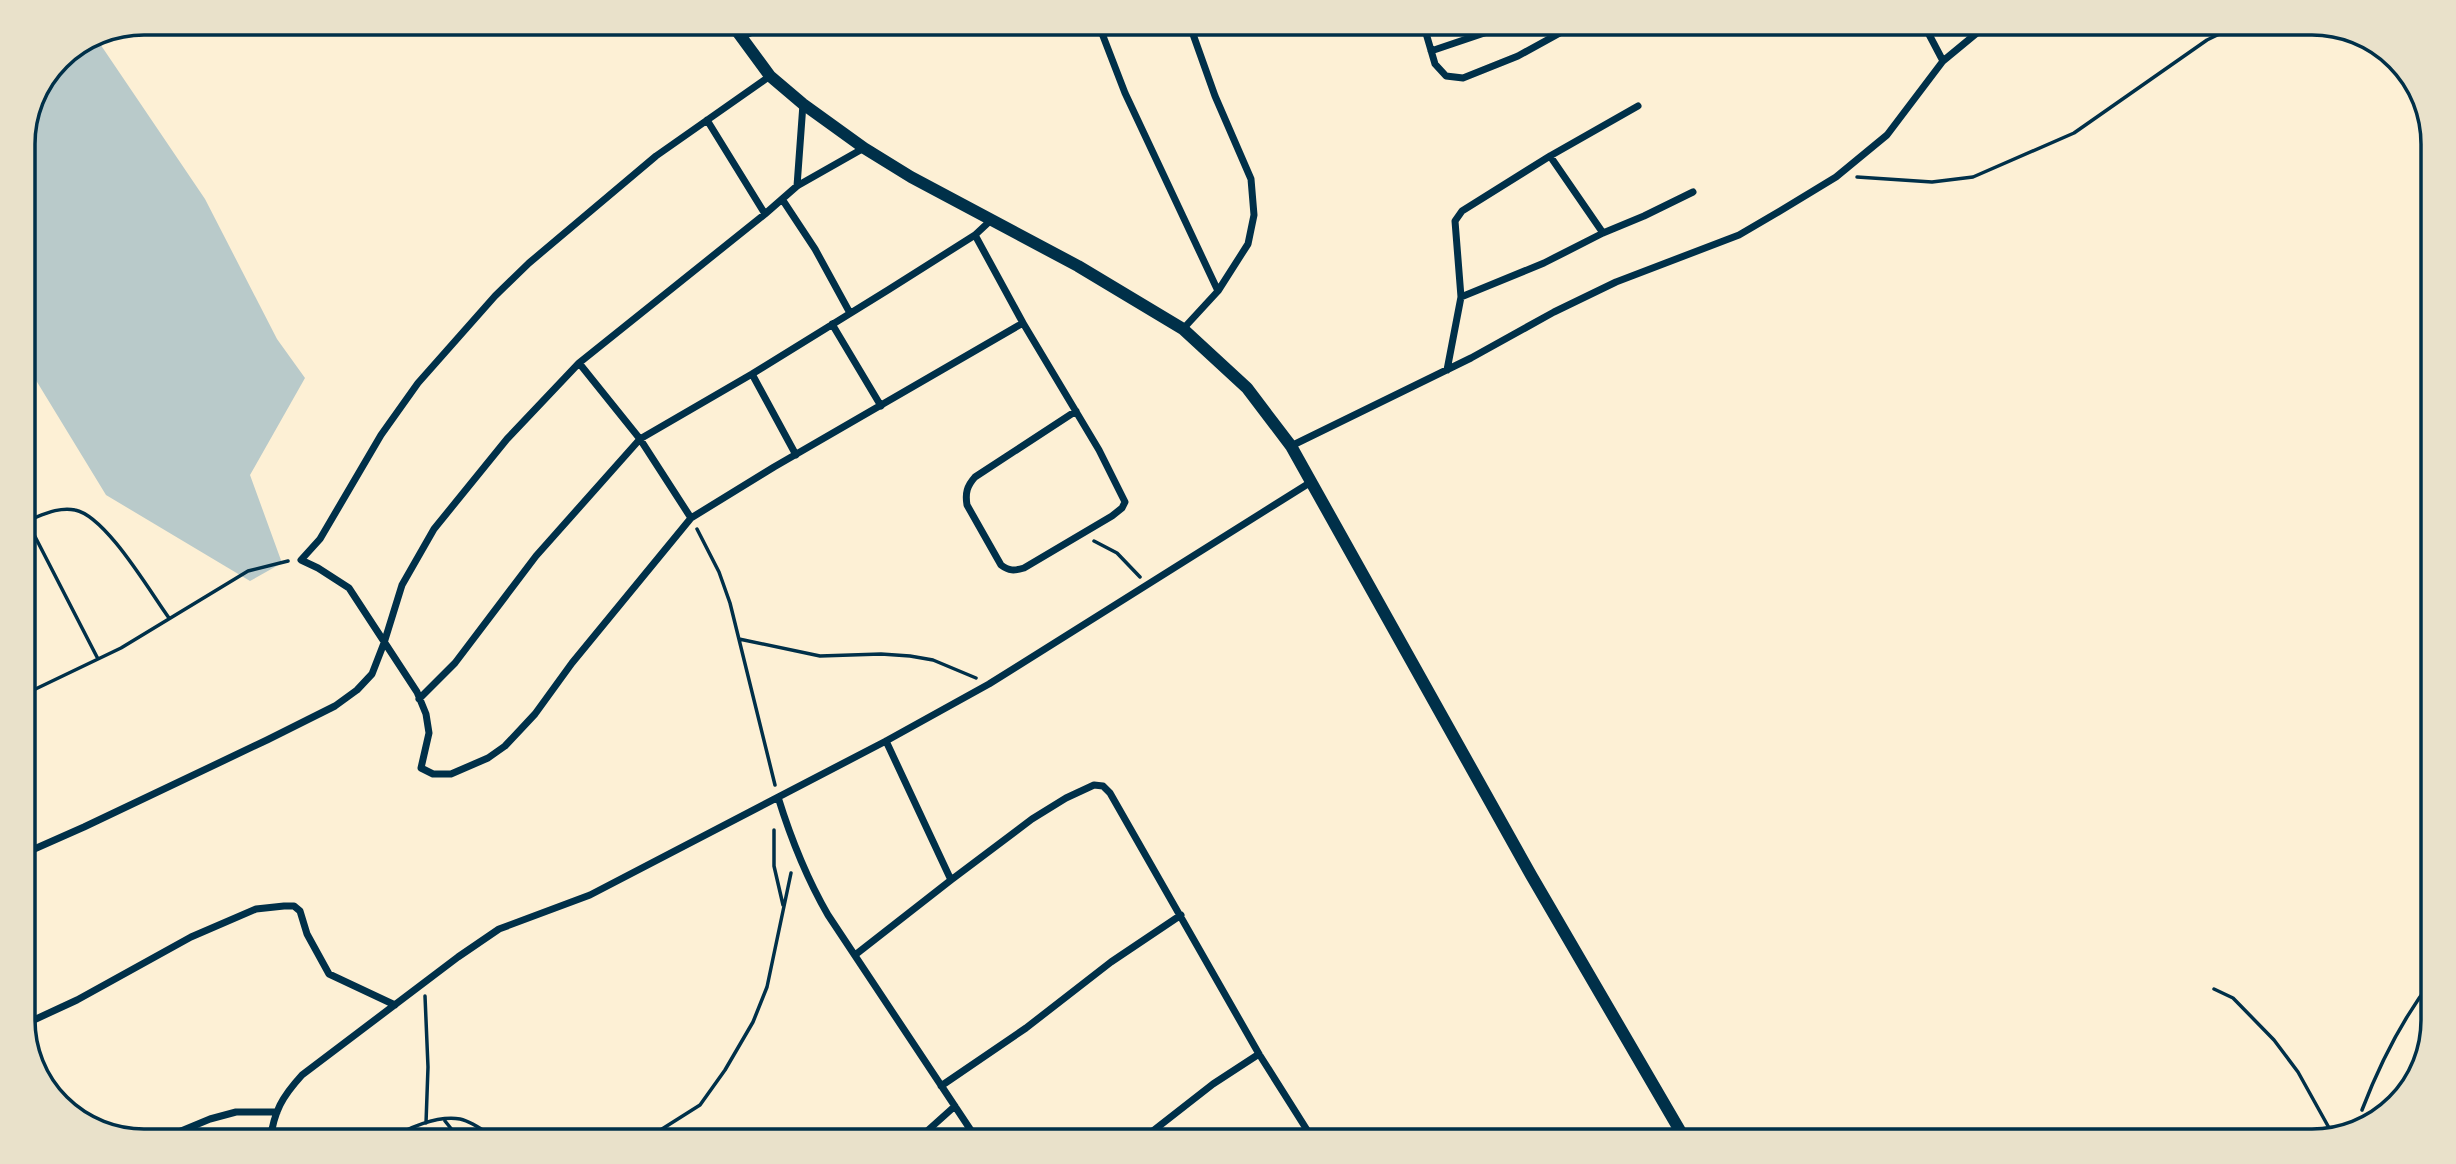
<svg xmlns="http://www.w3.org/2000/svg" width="2456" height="1164" viewBox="0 0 2456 1164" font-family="Signika,sans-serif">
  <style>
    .green { fill: #b9caca }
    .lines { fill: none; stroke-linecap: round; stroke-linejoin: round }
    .path { stroke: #003049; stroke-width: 3.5 }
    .minor { stroke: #003049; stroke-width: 7 }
    .tertiary { stroke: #003049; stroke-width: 12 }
    .rim { fill: none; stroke: #003049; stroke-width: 3.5 }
  </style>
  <rect width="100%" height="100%" fill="#fdf0d5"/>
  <!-- green -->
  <path class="green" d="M 94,35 L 205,199 L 277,339 L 305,378 L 250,475 L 282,563 L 250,581 L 106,495 L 34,377 L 23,366 L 23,137 L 59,58 Z"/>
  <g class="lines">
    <!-- path -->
    <path class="path" d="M 1857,177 L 1932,182 L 1973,177 L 2074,133 L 2207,40 L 2242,23
      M 27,521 L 98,659
      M 23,522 C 39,517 57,506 75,510 C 106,516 150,592 169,618
      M 697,529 L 719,572 L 730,603 L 775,785
      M 1094,541 L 1117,553 L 1140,577
      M 739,639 L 820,656 L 881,654 L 910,656 L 933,660 L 976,678
      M 23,695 L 121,648 L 248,571 L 288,561
      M 774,830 L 774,866 L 783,905
      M 2214,989 L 2233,998 L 2274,1040 L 2298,1072 L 2333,1135
      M 425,996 L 428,1067 L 426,1123
      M 2362,1110 C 2380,1063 2402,1019 2433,979
      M 445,1121 L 461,1141
      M 388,1141 C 406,1128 438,1115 460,1119 C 474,1122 488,1134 499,1141
      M 643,1141 L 700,1105 L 725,1070 L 753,1022 L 767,987 L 791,873"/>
    <!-- minor -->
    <path class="minor" d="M 1098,23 L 1125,93 L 1218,291
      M 1423,23 L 1435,64 L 1446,76 L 1463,78 L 1518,56 L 1578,23
      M 1923,23 L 1943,61
      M 741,37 L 773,23
      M 1431,51 L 1514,23
      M 770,76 L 656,156 L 529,263 L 495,296 L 418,383 L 381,435 L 320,539 L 301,560 L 318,568 L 349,588 L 417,692 L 426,714 L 429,733 L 421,768 L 433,774 L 451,774 L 488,758 L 505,746 L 535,714 L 572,663 L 691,518 L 774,467 L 1023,323 L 975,235
      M 707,120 L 765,214
      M 1550,156 L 1603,233
      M 797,186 L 803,104
      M 782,199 L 815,249 L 850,313
      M 1461,297 L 1544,263 L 1603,233 L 1644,216 L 1693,192
      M 1023,323 L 1099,450 L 1125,502 L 1122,508 L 1112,516 L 1024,568 C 1014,571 1009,571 1001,565 L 967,505 C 965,493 967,486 975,477 L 1076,411
      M 832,324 L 881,406
      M 1183,329 L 1218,291 L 1248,244 L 1254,215 L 1251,179 L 1215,96 L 1189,23
      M 579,363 L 640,439 L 691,518
      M 1447,370 L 1461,297 L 1455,221 L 1462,211 L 1550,156 L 1638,106
      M 752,374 L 796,455
      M 1291,446 L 1471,358 L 1554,312 L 1616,282 L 1739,235 L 1780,211 L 1836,177 L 1887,135 L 1943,61 L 1989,23
      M 419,699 L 455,663 L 536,556 L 640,439 L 752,374 L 888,290 L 975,235 L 990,221
      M 886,741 L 951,880
      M 778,797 C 791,839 806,877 828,915 L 978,1141
      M 23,854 L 84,827 L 267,740 L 335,706 L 357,690 L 372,674 L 384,643 L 402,585 L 434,529 L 507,439 L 579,363 L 765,214 L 797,186 L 864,148
      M 855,955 L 951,880 L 1032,819 L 1066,798 L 1094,785 L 1103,786 L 1110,793 L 1259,1054 L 1314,1141
      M 23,1025 L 77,1000 L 191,937 L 256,909 L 284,906 L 294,906 L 300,911 L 307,934 L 329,974 L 395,1005
      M 941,1086 L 1026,1028 L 1111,962 L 1181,915
      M 2356,1128 L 2390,1108
      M 272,1129 L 279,1141
      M 157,1141 L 210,1119 L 236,1112 L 277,1112
      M 270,1141 C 274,1111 282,1097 302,1075 L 458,957 L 499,929 L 590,895 L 886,741 L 989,684 L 1311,482
      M 916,1141 L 955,1106
      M 1140,1141 L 1213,1084 L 1259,1054"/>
    <!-- tertiary -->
    <path class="tertiary" d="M 731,23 L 770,76 L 803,104 L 864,148 L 911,177 L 1078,266 L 1183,329 L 1247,388 L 1291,446 L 1531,875 L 1686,1141"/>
  </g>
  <!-- crop -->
  <path d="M0 0H2456V1164H0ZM144 35H2312A109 109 0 0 1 2421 144V1020A109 109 0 0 1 2312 1129H144A109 109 0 0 1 35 1020V144A109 109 0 0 1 144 35Z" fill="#e9e1ca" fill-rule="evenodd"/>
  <path class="rim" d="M144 35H2312A109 109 0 0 1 2421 144V1020A109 109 0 0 1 2312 1129H144A109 109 0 0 1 35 1020V144A109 109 0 0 1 144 35Z"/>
</svg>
